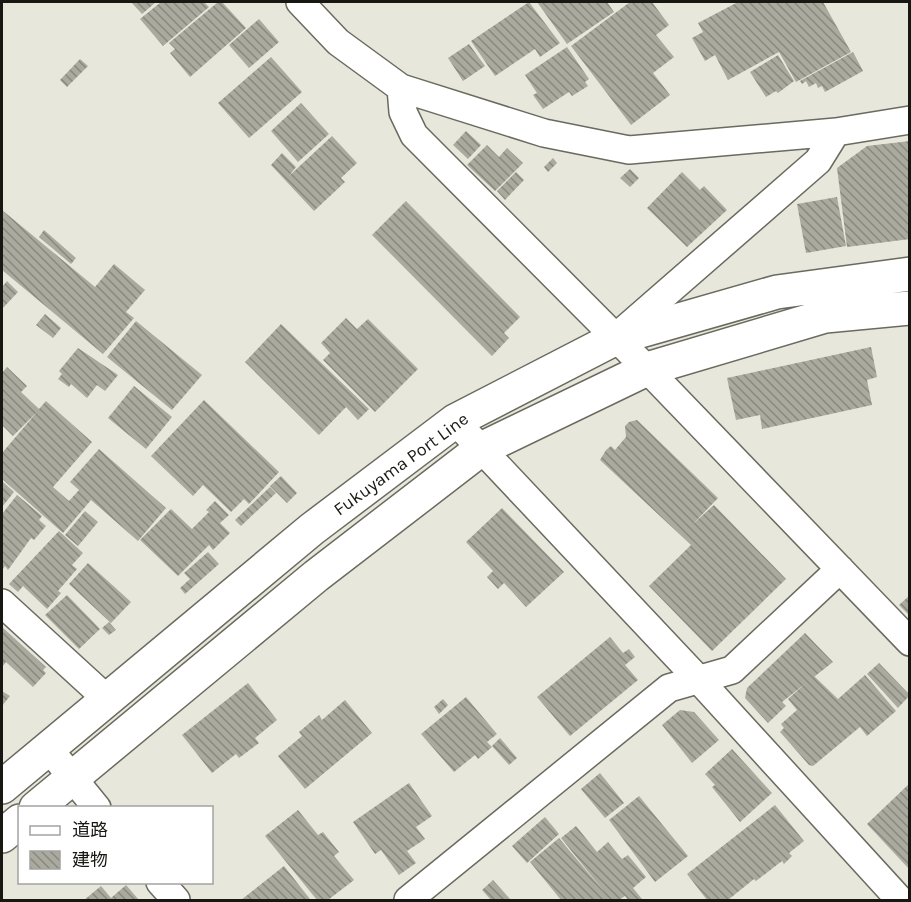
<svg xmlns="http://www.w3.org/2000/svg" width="911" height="902" viewBox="0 0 911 902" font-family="Karla,'Noto Sans JP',sans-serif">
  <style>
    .building { fill: url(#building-back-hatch) }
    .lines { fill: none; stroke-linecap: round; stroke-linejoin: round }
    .street-casing { stroke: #6a6a5f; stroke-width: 30 }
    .secondary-casing { stroke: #6a6a5f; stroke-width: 36 }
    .street { stroke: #fff; stroke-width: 27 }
    .secondary { stroke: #fff; stroke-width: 33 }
    .labels { text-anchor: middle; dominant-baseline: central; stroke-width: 6; stroke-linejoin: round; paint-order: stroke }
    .street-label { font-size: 18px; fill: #181813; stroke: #fff }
  </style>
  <defs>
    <pattern id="building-back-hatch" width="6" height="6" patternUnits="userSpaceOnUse" patternTransform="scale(1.5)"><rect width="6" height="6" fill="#aaaa9e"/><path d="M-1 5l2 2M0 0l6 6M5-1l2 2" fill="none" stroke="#898980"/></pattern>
  </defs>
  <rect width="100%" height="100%" fill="#e8e7db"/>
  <!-- building -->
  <path class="building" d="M 131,2 L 156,2 L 142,14 Z
    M 161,2 L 204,2 L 209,7 L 163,46 L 140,19 Z
    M 218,2 L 222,2 L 246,28 L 190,77 L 170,53 L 175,49 L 169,43 Z
    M 529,2 L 560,43 L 540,57 L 535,49 L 495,76 L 471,41 Z
    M 537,2 L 607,2 L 614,12 L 567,44 Z
    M 630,2 L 652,2 L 669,25 L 656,35 L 674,57 L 653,73 L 670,95 L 631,125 L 571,46 Z
    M 738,2 L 823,2 L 851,52 L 796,82 L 779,52 L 728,80 L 715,55 L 705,61 L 692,38 L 703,32 L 698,23 Z
    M 259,19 L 279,42 L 249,68 L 229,45 Z
    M 469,44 L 485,66 L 463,81 L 448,58 Z
    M 567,47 L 589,79 L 585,82 L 588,86 L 572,96 L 569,92 L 543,109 L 533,95 L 537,93 L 525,75 Z
    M 853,52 L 863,71 L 825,92 L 822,86 L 818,88 L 816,83 L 809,87 L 806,81 L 802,84 L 800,81 Z
    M 778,55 L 794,81 L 778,93 L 776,91 L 766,97 L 750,72 Z
    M 271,57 L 302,92 L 249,138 L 218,103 Z
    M 80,59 L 88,66 L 67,87 L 60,80 Z
    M 301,103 L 329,134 L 298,162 L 271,131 Z
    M 466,131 L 481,145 L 468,159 L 453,145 Z
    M 332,136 L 357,163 L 341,178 L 345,182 L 314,211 L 271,165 L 282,153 L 296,167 L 289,176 Z
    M 910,141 L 910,239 L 847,247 L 837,168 L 867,146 Z
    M 487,145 L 499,157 L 507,148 L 523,163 L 495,191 L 467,165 Z
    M 553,158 L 557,163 L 548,172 L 544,167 Z
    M 630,169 L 639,178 L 630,187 L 620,178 Z
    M 516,172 L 524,180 L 505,200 L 497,191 Z
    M 682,172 L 700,190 L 704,186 L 727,210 L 687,247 L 647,208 Z
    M 837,197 L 846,246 L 806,253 L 797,204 Z
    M 406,201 L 520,317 L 504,333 L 509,338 L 492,356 L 372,235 Z
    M 2,210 L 95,287 L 114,264 L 145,290 L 126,312 L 134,318 L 103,354 L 2,270 Z
    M 44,230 L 76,258 L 71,264 L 39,237 Z
    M 7,281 L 18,292 L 2,309 L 2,287 Z
    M 45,314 L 61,328 L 53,338 L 36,325 Z
    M 346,318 L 357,329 L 368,319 L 418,369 L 375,412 L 323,360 L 330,353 L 321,343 Z
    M 136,321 L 202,375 L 172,410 L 107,357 Z
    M 281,324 L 369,409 L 358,420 L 346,407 L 319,435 L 245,362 Z
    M 871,347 L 877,377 L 867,380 L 872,405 L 762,429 L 760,415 L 736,420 L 727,378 Z
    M 78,348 L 118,375 L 105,391 L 97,385 L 87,398 L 71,384 L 69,387 L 58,379 L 62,374 L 59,371 Z
    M 7,367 L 27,386 L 21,392 L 39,409 L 46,401 L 92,442 L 53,487 L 69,501 L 79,490 L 70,482 L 99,449 L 166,508 L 138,541 L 91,500 L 63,533 L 2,479 L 2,453 L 37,412 L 13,436 L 2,425 L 2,373 Z
    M 134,386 L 172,417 L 146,449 L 108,418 Z
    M 204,400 L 279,472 L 249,504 L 244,499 L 231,512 L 203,485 L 193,496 L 151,456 Z
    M 637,420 L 718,498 L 693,524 L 714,505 L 786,579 L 712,651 L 649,586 L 691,545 L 600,460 L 606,450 L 611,446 L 615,450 L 626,437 L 625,426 L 629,422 Z
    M 281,476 L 297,493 L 287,503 L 270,486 Z
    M 2,481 L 14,492 L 2,507 Z
    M 270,487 L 276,493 L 241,526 L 235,520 Z
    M 17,495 L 42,516 L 39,520 L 46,526 L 34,540 L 31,538 L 8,570 L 5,566 L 2,570 L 2,514 Z
    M 215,501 L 229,515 L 220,523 L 230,533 L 213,550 L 209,545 L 178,576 L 140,540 L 171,509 L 192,529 L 209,512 L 206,510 Z
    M 502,508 L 564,572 L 526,607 L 504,583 L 498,589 L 487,577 L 493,571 L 466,542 Z
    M 85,511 L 98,522 L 78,546 L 65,535 Z
    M 59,531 L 83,553 L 72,565 L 77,569 L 58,591 L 61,593 L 47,609 L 23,586 L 18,592 L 9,584 Z
    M 208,552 L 219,564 L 185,594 L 180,588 L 190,579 L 184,573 Z
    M 88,563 L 131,602 L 111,623 L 69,584 Z
    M 67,595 L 100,629 L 79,649 L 45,615 Z
    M 910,595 L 910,616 L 899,605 Z
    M 109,622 L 116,630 L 109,635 L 102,628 Z
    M 2,627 L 46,667 L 43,670 L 46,673 L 33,687 L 6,662 L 2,667 Z
    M 805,633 L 833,662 L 782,702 L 786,706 L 768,723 L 745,698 L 747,688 Z
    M 610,637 L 623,653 L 629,649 L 635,657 L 625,665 L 638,680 L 570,736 L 537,697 Z
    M 879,663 L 910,695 L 898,708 L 867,674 Z
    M 865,675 L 896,711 L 867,736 L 860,727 L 813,766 L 809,765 L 780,732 L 784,728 L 781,724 L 797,710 L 788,699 L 814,676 L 838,699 Z
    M 248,683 L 277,720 L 255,738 L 259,743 L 239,758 L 236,754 L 212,773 L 182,735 Z
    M 2,691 L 10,696 L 2,706 Z
    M 466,697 L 497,734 L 487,742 L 492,747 L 478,759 L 475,755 L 454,772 L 421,734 Z
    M 443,699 L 448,705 L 439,714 L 434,707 Z
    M 345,700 L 372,733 L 305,789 L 278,756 L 302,736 L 299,732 L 319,715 L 322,720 Z
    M 680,710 L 694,712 L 719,740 L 692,763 L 662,725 Z
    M 500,738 L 517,758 L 509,765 L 492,746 Z
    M 732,749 L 772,793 L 740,822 L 712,787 L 715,785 L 705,774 Z
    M 600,773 L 624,803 L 605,818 L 581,789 Z
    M 409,783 L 432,816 L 416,827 L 425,839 L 407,851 L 416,863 L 399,875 L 381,850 L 375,854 L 353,822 Z
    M 910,783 L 910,870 L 867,824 Z
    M 639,796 L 688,856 L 655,882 L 609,820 Z
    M 775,805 L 804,841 L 789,853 L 792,856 L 784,864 L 782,861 L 756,881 L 754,879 L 728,900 L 707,900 L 687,874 Z
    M 298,810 L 318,835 L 323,832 L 339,852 L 334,856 L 354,880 L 328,900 L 317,900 L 265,836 Z
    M 545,817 L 559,834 L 527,863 L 512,846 Z
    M 576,826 L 597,852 L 608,842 L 622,859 L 628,855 L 646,877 L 633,888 L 642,899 L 628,900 L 625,896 L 619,900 L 561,900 L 530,862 L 559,838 L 606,894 L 561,838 Z
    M 284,866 L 310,899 L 241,900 Z
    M 493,880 L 511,900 L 491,900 L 482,890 Z
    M 126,885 L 139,900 L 84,900 L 101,886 L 111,898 Z"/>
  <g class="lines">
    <!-- street casing -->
    <g class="street-casing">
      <path id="street" d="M 300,2 L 338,42 L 401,88 L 403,112 L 414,135 L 647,369 L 910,642
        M 401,88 L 544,133 L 629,150 L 836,132 L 910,120
        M 616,337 L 818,161 L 836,132
        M 455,421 L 699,680 L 900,900
        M 2,603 L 108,700
        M 49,749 L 97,808
        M 160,882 L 176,900
        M 408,900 L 669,688 L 732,670 L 840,569"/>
    </g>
    <!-- secondary casing -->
    <g class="secondary-casing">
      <path id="secondary" d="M 2,787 L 312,529 L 455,421 L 616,338 L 777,292 L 910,274
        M 36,808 L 316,576 L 481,449 L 647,369 L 825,316 L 910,308
        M 2,836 L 20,821"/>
    </g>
    <!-- street -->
    <use href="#street" class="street"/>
    <!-- secondary -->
    <use href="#secondary" class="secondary"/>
  </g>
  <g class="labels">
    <!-- street labels -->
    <g class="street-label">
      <text transform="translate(401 464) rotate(-36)">Fukuyama Port Line</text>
    </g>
  </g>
  <!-- border -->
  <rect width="911" height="902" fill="none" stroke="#181813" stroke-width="6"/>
  <!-- legend -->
  <rect x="18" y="806" width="195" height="78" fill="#ffffff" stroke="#a3a3a1" stroke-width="1.5"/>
  <rect x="30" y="826" width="30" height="9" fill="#ffffff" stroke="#a3a3a1" stroke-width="1.5"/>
  <text x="72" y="836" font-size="18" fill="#181813">道路</text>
  <rect x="30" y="851" width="30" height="18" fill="url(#building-back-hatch)" stroke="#a3a3a1" stroke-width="1.5"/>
  <text x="72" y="866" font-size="18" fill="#181813">建物</text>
</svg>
